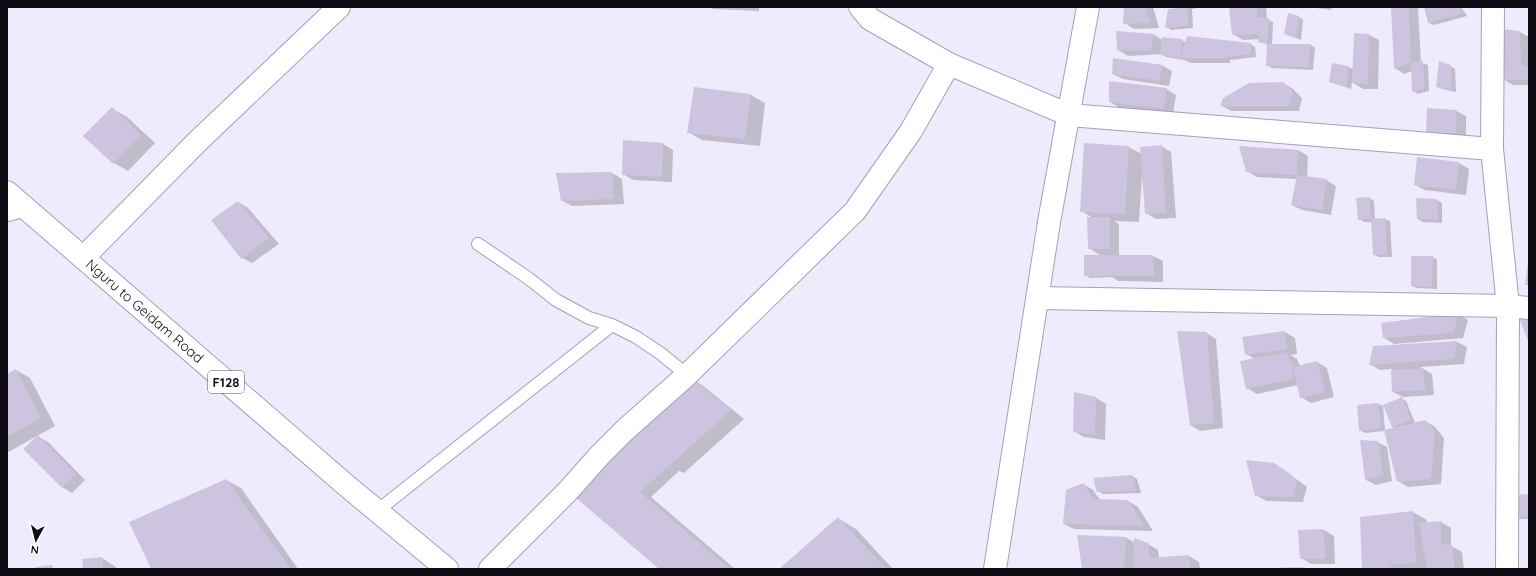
<svg xmlns="http://www.w3.org/2000/svg" width="1536" height="576" viewBox="0 0 1536 576" font-family="Quicksand,sans-serif">
  <style>
    .shadow { fill: #0003 }
    .building { fill: #cdc5df }
    .lines { fill: none; stroke-linecap: round; stroke-linejoin: round }
    .service-casing { stroke: #a79eb8; stroke-width: 14 }
    .minor-casing { stroke: #a79eb8; stroke-width: 24 }
    .primary-casing { stroke: #a79eb8; stroke-width: 24 }
    .service { stroke: #fff; stroke-width: 12 }
    .minor { stroke: #fff; stroke-width: 22 }
    .primary { stroke: #fff; stroke-width: 22 }
    .labels { text-anchor: middle; dominant-baseline: central; stroke-width: 3; stroke-linejoin: round; paint-order: stroke }
    .shield { fill: #fff; stroke: #58555b; stroke-width: 1 }
    .shield-label { font-size: 13px; font-weight: bold; fill: #100c15 }
    .street-label { font-size: 14px; fill: #100c15; stroke: #fff }
  </style>
  <rect width="100%" height="100%" fill="#f0ebfc"/>
  <!-- shadow -->
  <path class="shadow" d="M 710,7 L 759,7 L 759,11 L 713,9 Z
    M 1126,7 L 1153,7 L 1159,28 L 1134,29 L 1125,23 Z
    M 1188,7 L 1203,7 L 1192,9 L 1193,28 L 1171,30 L 1167,27 L 1169,10 Z
    M 1230,7 L 1266,7 L 1267,19 L 1273,22 L 1272,45 L 1311,45 L 1315,48 L 1313,70 L 1272,68 L 1267,65 L 1268,45 L 1259,41 L 1259,39 L 1243,40 L 1233,34 Z
    M 1309,7 L 1332,7 L 1331,10 Z
    M 1392,7 L 1418,7 L 1421,63 L 1428,65 L 1429,91 L 1418,94 L 1413,91 L 1412,71 L 1404,74 L 1395,68 Z
    M 1425,7 L 1461,7 L 1467,16 L 1434,25 L 1429,23 Z
    M 1299,17 L 1303,20 L 1301,40 L 1290,36 Z
    M 1117,32 L 1154,35 L 1163,40 L 1163,38 L 1182,40 L 1186,43 L 1250,44 L 1255,47 L 1256,57 L 1230,60 L 1230,63 L 1191,63 L 1184,60 L 1166,57 L 1161,54 L 1128,56 L 1118,50 Z
    M 1520,32 L 1529,37 L 1529,85 L 1513,85 L 1503,79 Z
    M 1355,34 L 1369,35 L 1379,40 L 1378,89 L 1363,89 L 1352,82 L 1351,89 L 1330,82 L 1349,67 L 1354,70 Z
    M 1163,66 L 1172,71 L 1169,86 L 1123,79 L 1113,74 Z
    M 1450,66 L 1455,69 L 1456,92 L 1442,89 L 1437,86 Z
    M 1283,83 L 1293,89 L 1302,98 L 1299,111 L 1231,111 L 1222,106 Z
    M 695,88 L 751,95 L 765,103 L 760,146 L 702,140 L 688,132 Z
    M 1166,89 L 1176,95 L 1173,114 L 1120,108 L 1110,102 Z
    M 113,109 L 127,117 L 155,143 L 128,171 L 114,163 Z
    M 1456,111 L 1466,116 L 1466,138 L 1427,133 Z
    M 663,144 L 673,150 L 672,182 L 633,180 L 623,174 Z
    M 1161,146 L 1171,152 L 1176,218 L 1156,219 L 1146,213 L 1142,175 L 1139,222 L 1114,221 L 1119,224 L 1119,256 L 1153,256 L 1163,261 L 1163,282 L 1118,281 L 1112,277 L 1090,278 L 1085,275 L 1101,256 L 1089,248 L 1093,218 L 1081,211 L 1128,147 L 1142,154 Z
    M 1241,147 L 1298,150 L 1308,156 L 1307,177 L 1326,180 L 1336,186 L 1331,215 L 1302,210 L 1292,205 L 1297,179 L 1257,177 L 1247,171 Z
    M 1418,158 L 1459,163 L 1469,169 L 1466,195 L 1425,190 L 1415,185 Z
    M 612,173 L 622,179 L 624,204 L 572,206 L 561,200 L 557,174 Z
    M 1369,198 L 1374,201 L 1375,220 L 1385,219 L 1390,221 L 1392,257 L 1379,257 L 1374,255 L 1372,222 L 1364,222 L 1359,219 L 1357,199 Z
    M 1417,199 L 1437,200 L 1442,203 L 1442,223 L 1423,222 L 1418,219 Z
    M 238,202 L 248,208 L 279,244 L 252,263 L 242,258 Z
    M 1433,257 L 1437,260 L 1437,289 L 1417,288 L 1412,286 Z
    M 1458,314 L 1468,320 L 1463,338 L 1394,344 L 1384,338 Z
    M 1285,332 L 1295,338 L 1297,354 L 1290,355 L 1297,359 L 1300,366 L 1317,362 L 1327,368 L 1334,397 L 1311,403 L 1301,397 L 1298,385 L 1257,394 L 1247,388 L 1255,359 L 1246,354 Z
    M 1206,333 L 1216,339 L 1223,428 L 1200,431 L 1190,425 Z
    M 1457,342 L 1467,347 L 1464,364 L 1420,367 L 1432,374 L 1434,395 L 1403,397 L 1393,392 L 1392,369 L 1380,370 L 1371,365 L 1374,347 Z
    M 16,370 L 30,378 L 55,426 L 37,436 L 48,442 L 85,480 L 72,493 L 62,487 L 37,436 L 7,453 L 7,375 Z
    M 687,376 L 702,385 L 744,419 L 684,473 L 679,471 L 651,497 L 735,569 L 660,569 L 570,491 Z
    M 1096,398 L 1106,404 L 1105,440 L 1084,437 L 1074,431 Z
    M 1401,398 L 1406,401 L 1415,423 L 1425,421 L 1435,427 L 1444,438 L 1441,484 L 1408,487 L 1398,481 L 1395,428 L 1392,427 Z
    M 1378,404 L 1383,406 L 1385,431 L 1365,433 L 1360,430 L 1358,406 Z
    M 1377,442 L 1387,447 L 1392,481 L 1376,485 L 1366,480 Z
    M 1284,470 L 1307,487 L 1303,502 L 1266,501 L 1256,495 Z
    M 1132,476 L 1137,479 L 1141,493 L 1103,494 L 1098,491 Z
    M 226,480 L 241,488 L 298,569 L 153,569 Z
    M 1083,484 L 1093,490 L 1100,500 L 1128,501 L 1138,507 L 1153,531 L 1074,529 L 1064,524 Z
    M 1529,495 L 1529,519 L 1521,519 L 1516,517 Z
    M 1413,512 L 1427,520 L 1427,523 L 1441,522 L 1451,528 L 1451,546 L 1462,552 L 1464,569 L 1363,569 Z
    M 839,519 L 856,529 L 893,569 L 781,569 Z
    M 1324,530 L 1334,536 L 1335,564 L 1311,564 L 1301,558 L 1300,531 Z
    M 1079,536 L 1127,538 L 1135,543 L 1148,544 L 1158,550 L 1159,558 L 1189,556 L 1199,562 L 1200,569 L 1083,569 Z
    M 102,558 L 116,567 L 116,569 L 84,569 Z"/>
  <!-- building -->
  <path class="building" d="M 1124,7 L 1145,7 L 1150,23 L 1123,24 Z
    M 1187,7 L 1189,26 L 1165,28 L 1168,9 Z
    M 1229,7 L 1257,7 L 1258,17 L 1269,18 L 1267,44 L 1258,42 L 1258,34 L 1232,35 Z
    M 1391,7 L 1409,7 L 1411,62 L 1394,69 Z
    M 1424,7 L 1459,7 L 1463,13 L 1428,23 Z
    M 1288,13 L 1299,16 L 1296,38 L 1284,34 Z
    M 1500,29 L 1520,31 L 1521,64 L 1529,68 L 1529,80 L 1502,80 Z
    M 1116,31 L 1154,34 L 1151,51 L 1117,50 Z
    M 1354,33 L 1369,34 L 1368,84 L 1352,83 Z
    M 1187,36 L 1251,43 L 1251,54 L 1220,58 L 1180,58 Z
    M 1162,37 L 1182,39 L 1180,58 L 1160,55 Z
    M 1267,44 L 1311,44 L 1308,67 L 1266,66 Z
    M 1113,58 L 1163,65 L 1159,81 L 1112,74 Z
    M 1423,61 L 1425,88 L 1412,92 L 1411,62 Z
    M 1439,61 L 1451,65 L 1452,90 L 1436,87 Z
    M 1332,63 L 1349,66 L 1346,87 L 1329,82 Z
    M 1109,81 L 1167,88 L 1163,109 L 1109,102 Z
    M 1283,82 L 1293,92 L 1289,106 L 1220,106 L 1223,98 L 1249,83 Z
    M 694,87 L 751,94 L 745,139 L 687,133 Z
    M 112,107 L 141,135 L 113,164 L 83,136 Z
    M 1427,108 L 1457,110 L 1456,133 L 1426,133 Z
    M 623,140 L 663,143 L 662,177 L 622,175 Z
    M 1084,143 L 1129,146 L 1125,214 L 1080,212 Z
    M 1162,145 L 1166,213 L 1145,214 L 1140,147 Z
    M 1239,146 L 1298,150 L 1297,175 L 1327,179 L 1322,210 L 1291,205 L 1297,175 L 1246,172 Z
    M 1417,157 L 1459,162 L 1456,190 L 1414,185 Z
    M 612,172 L 614,199 L 561,201 L 556,173 Z
    M 1369,197 L 1371,219 L 1358,220 L 1356,198 Z
    M 1416,198 L 1437,199 L 1438,220 L 1417,219 Z
    M 238,201 L 269,238 L 241,259 L 211,220 Z
    M 1087,217 L 1110,217 L 1110,249 L 1088,249 Z
    M 1385,218 L 1387,255 L 1373,255 L 1371,219 Z
    M 1084,255 L 1153,255 L 1154,276 L 1084,276 Z
    M 1411,256 L 1433,256 L 1432,287 L 1411,286 Z
    M 1528,262 L 1529,262 L 1529,285 L 1525,285 Z
    M 1459,313 L 1453,333 L 1383,338 L 1381,323 Z
    M 1519,318 L 1529,318 L 1529,343 Z
    M 1177,331 L 1207,332 L 1214,423 L 1190,425 Z
    M 1285,331 L 1287,349 L 1245,355 L 1242,337 Z
    M 1457,341 L 1454,359 L 1369,365 L 1373,346 Z
    M 1287,352 L 1293,367 L 1292,379 L 1246,389 L 1240,361 Z
    M 1317,361 L 1325,392 L 1300,398 L 1293,367 Z
    M 1423,368 L 1425,390 L 1392,392 L 1391,370 Z
    M 16,369 L 41,418 L 7,437 L 7,374 Z
    M 687,375 L 731,410 L 640,492 L 730,569 L 659,569 L 568,491 Z
    M 1074,392 L 1096,397 L 1095,435 L 1073,432 Z
    M 1402,397 L 1411,420 L 1392,427 L 1383,405 Z
    M 1378,403 L 1381,428 L 1359,431 L 1357,405 Z
    M 1425,420 L 1435,431 L 1431,479 L 1397,482 L 1384,430 Z
    M 38,435 L 76,474 L 62,488 L 23,449 Z
    M 1360,440 L 1378,441 L 1383,475 L 1365,480 Z
    M 1246,460 L 1274,463 L 1289,473 L 1297,481 L 1293,497 L 1255,496 Z
    M 1132,475 L 1136,491 L 1097,492 L 1093,478 Z
    M 226,479 L 291,569 L 151,569 L 129,522 Z
    M 1083,483 L 1094,499 L 1128,500 L 1144,526 L 1063,524 L 1066,490 Z
    M 1529,494 L 1529,517 L 1515,517 L 1513,495 Z
    M 1413,511 L 1416,562 L 1391,565 L 1390,569 L 1362,569 L 1360,517 Z
    M 838,517 L 886,569 L 779,569 Z
    M 1441,521 L 1441,544 L 1452,545 L 1455,569 L 1427,568 L 1419,523 Z
    M 1324,529 L 1325,559 L 1300,559 L 1298,530 Z
    M 1077,535 L 1127,537 L 1124,569 L 1082,569 Z
    M 1134,538 L 1148,543 L 1150,558 L 1189,555 L 1191,569 L 1133,569 Z
    M 102,557 L 103,569 L 83,569 L 82,559 Z
    M 52,565 L 53,569 L 35,569 L 35,567 Z
    M 1303,567 L 1303,569 L 1271,569 L 1271,568 Z"/>
  <g class="lines">
    <!-- service casing -->
    <g class="service-casing">
      <path id="service" d="M 478,244 L 528,278 L 556,300 L 589,318 L 612,325 L 636,337 L 660,353 L 687,375
        M 377,511 L 612,325"/>
    </g>
    <!-- minor casing -->
    <g class="minor-casing">
      <path id="minor" d="M 860,7 L 870,19 L 949,64 L 1069,115 L 1492,149
        M 1493,7 L 1492,149 L 1508,306 L 1507,569
        M 7,210 L 23,206
        M 83,258 L 197,142 L 339,7
        M 1037,298 L 1508,306 L 1529,308
        M 490,569 L 568,491 L 599,456 L 626,429 L 687,375 L 855,211 L 911,131 L 949,64
        M 995,569 L 1049,222 L 1088,7"/>
    </g>
    <!-- primary casing -->
    <g class="primary-casing">
      <g id="primary">
        <path id="s1" d="M 7,192 L 347,486 L 447,569"/>
      </g>
    </g>
    <!-- service -->
    <use href="#service" class="service"/>
    <!-- minor -->
    <use href="#minor" class="minor"/>
    <!-- primary -->
    <use href="#primary" class="primary"/>
  </g>
  <g class="labels">
    <!-- shield labels -->
    <rect class="shield" x="208" y="371" width="36" height="22" rx="3"/>
    <g class="shield-label">
      <text x="226" y="382">F128</text>
    </g>
    <!-- street labels -->
    <g class="street-label">
      <text stroke="none"><textPath href="#s1" startOffset="182">Nguru to Geidam Road</textPath></text>
    </g>
  </g>
  <!-- border -->
  <rect width="1536" height="576" fill="none" stroke="#100c15" stroke-width="16"/>
  <!-- north arrow -->
  <g transform="translate(36 540) rotate(187)" stroke="#ffffff" stroke-width="3" paint-order="stroke">
  <path d="M0-3L7 15L0 10L-7 15Z" fill="#100c15"/>
  <text y="-6" font-size="11" font-weight="bold" text-anchor="middle" fill="#100c15">N</text>
  </g>
</svg>
